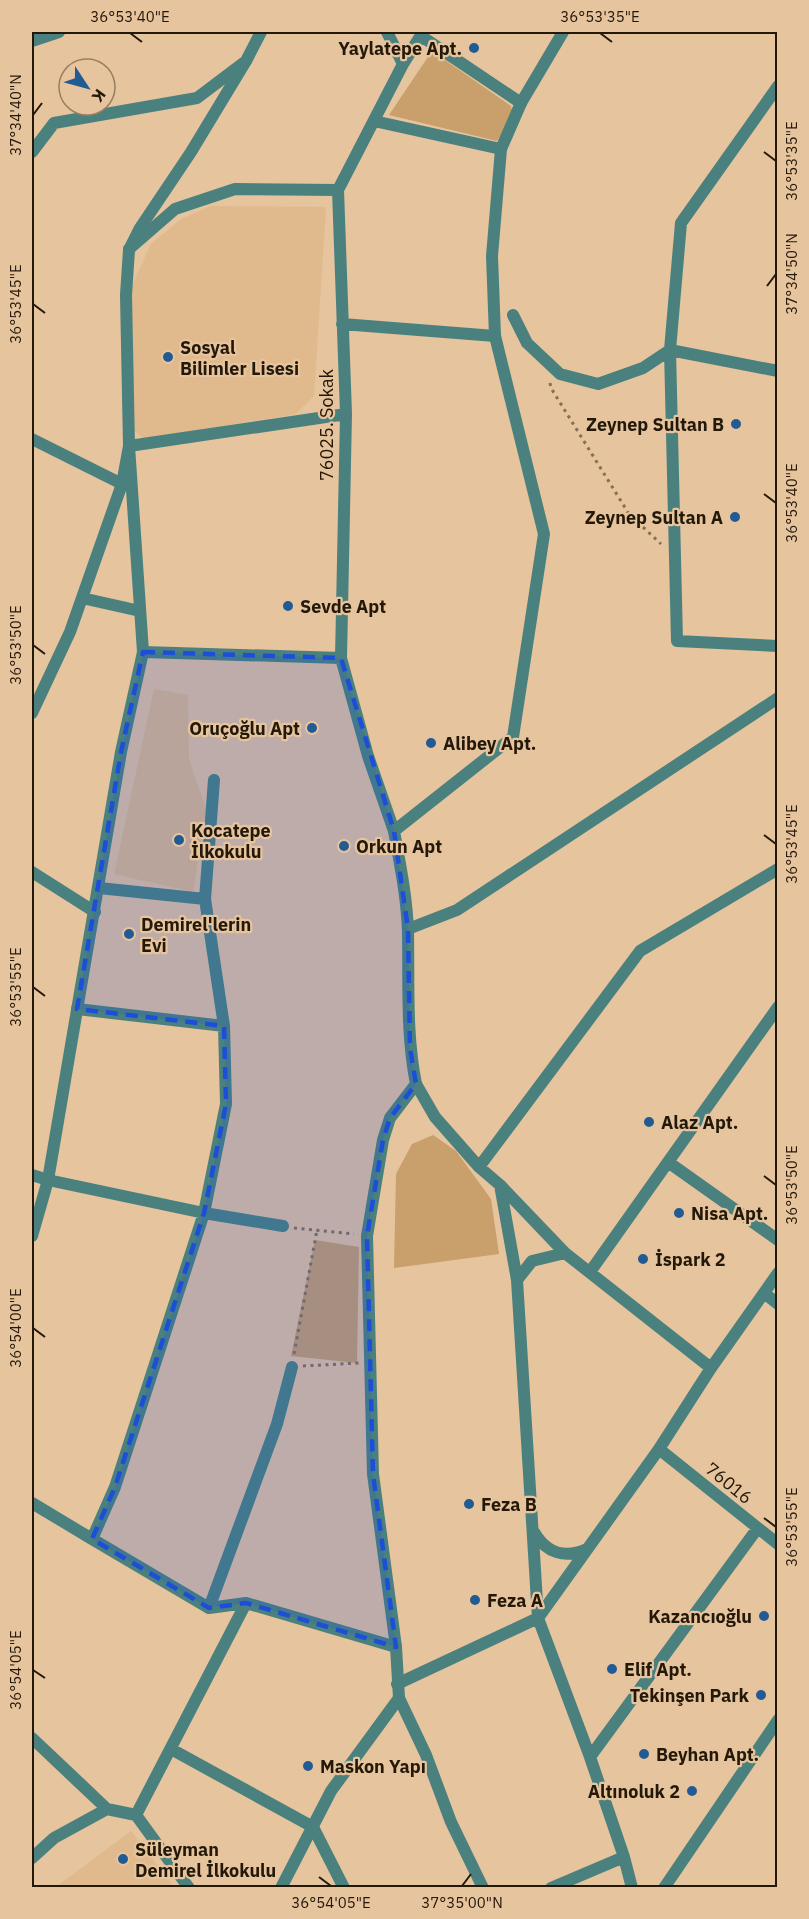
<svg xmlns="http://www.w3.org/2000/svg" width="809" height="1919" viewBox="0 0 809 1919" font-family="'IBM Plex Sans',sans-serif">
  <style>
    .built { fill: #e0b98d }
    .green { fill: #c99f6b }
    .lines { fill: none; stroke-linecap: round; stroke-linejoin: round }
    .path { stroke: #867055; stroke-width: 3; stroke-dasharray: 3 4.5; stroke-linecap: butt }
    .minor { stroke: #4a817e; stroke-width: 12 }
    .tertiary { stroke: #4a817e; stroke-width: 12 }
    .marked { fill: #1d4ed8; fill-opacity: 0.2; stroke: #1d4ed8; stroke-width: 4.5; stroke-dasharray: 12 8; stroke-linejoin: round }
    .ticks { fill: none; stroke: #241809; stroke-width: 2 }
    .poi-dot { fill: #225b93; stroke: #e5c49e; stroke-width: 2 }
    .labels { text-anchor: middle; dominant-baseline: central; stroke-width: 4.5; stroke-linejoin: round; paint-order: stroke }
    .poi-label { font-size: 18px; font-weight: bold; fill: #241809; stroke: #e5c49e; text-anchor: start }
    .street-label { font-size: 18px; fill: #241809; stroke: #e5c49e }
    .neatline { fill: none; stroke: #241809; stroke-width: 2 }
    .ticks-label { font-size: 15px; text-anchor: middle; fill: #241809 }
  </style>
  <rect width="100%" height="100%" fill="#e5c49e"/>
  <!-- built -->
  <path class="built" d="M 211,206 L 326,207 L 314,396 L 296,414 L 144,439 L 128,426 L 131,288 L 151,244 L 181,219 Z
    M 154,689 L 188,695 L 189,759 L 206,809 L 193,892 L 114,874 Z
    M 131,1831 L 174,1887 L 56,1887 Z"/>
  <!-- green -->
  <path class="green" d="M 432,51 L 511,106 L 513,115 L 497,141 L 389,115 Z
    M 433,1135 L 456,1151 L 491,1199 L 499,1254 L 394,1268 L 396,1174 L 412,1144 Z
    M 315,1240 L 359,1247 L 357,1363 L 291,1356 Z"/>
  <g class="lines">
    <!-- path -->
    <path class="path" d="M 550,383 L 551,388 L 629,514 L 661,544
      M 294,1228 L 354,1234
      M 294,1354 L 317,1230
      M 303,1366 L 359,1363"/>
    <!-- minor -->
    <path class="minor" d="M 387,32 L 403,64
      M 421,36 L 521,103
      M 32,41 L 59,32
      M 778,86 L 681,223 L 670,350 L 677,641 L 778,646
      M 374,121 L 501,149
      M 32,152 L 54,123 L 197,98 L 246,61 L 261,32
      M 129,249 L 175,209 L 235,189 L 338,190
      M 513,315 L 527,343 L 560,374 L 598,384 L 643,368 L 670,350 L 778,371
      M 342,324 L 495,336
      M 32,439 L 122,484
      M 82,598 L 140,611
      M 143,652 L 341,658
      M 32,713 L 70,632 L 122,484 L 129,446 L 346,414
      M 214,780 L 205,899 L 224,1026 L 226,1104 L 204,1213 L 283,1226
      M 394,831 L 368,756 L 341,658 L 346,414 L 338,190 L 403,64 L 423,32
      M 32,872 L 95,912
      M 99,888 L 205,899
      M 408,929 L 457,910 L 778,698
      M 77,1009 L 224,1026
      M 416,1084 L 435,1117 L 479,1167 L 500,1185 L 517,1280 L 538,1618 L 590,1757 L 624,1857 L 632,1888
      M 668,1162 L 778,1240
      M 479,1167 L 640,951 L 778,869
      M 32,1175 L 48,1180 L 204,1213 L 115,1487 L 92,1539 L 32,1503
      M 500,1185 L 565,1253 L 711,1368
      M 590,1272 L 778,1007
      M 517,1280 L 532,1261 L 565,1253
      M 764,1293 L 778,1304
      M 659,1449 L 778,1544
      M 534,1532 C 546,1553 565,1559 587,1549
      M 92,1539 L 209,1608 L 246,1603 L 396,1647
      M 209,1608 L 277,1424 L 292,1367
      M 397,1684 L 538,1618 L 659,1449 L 711,1368 L 778,1273
      M 399,1698 L 426,1755 L 451,1822 L 483,1888
      M 32,1738 L 107,1809 L 136,1815 L 189,1888
      M 171,1749 L 313,1827 L 344,1888
      M 590,1757 L 757,1529
      M 136,1815 L 246,1603
      M 32,1858 L 54,1838 L 107,1809
      M 551,1888 L 624,1857
      M 664,1888 L 778,1720"/>
    <!-- tertiary -->
    <path class="tertiary" d="M 32,1236 L 48,1180 L 121,752 L 143,652 L 129,446 L 126,295 L 129,250 L 140,228 L 191,152 L 246,61
      M 281,1888 L 331,1791 L 399,1698 L 396,1647 L 373,1474 L 367,1236 L 383,1140 L 390,1118 L 416,1084 C 406,1034 409,983 408,932 C 407,898 400,864 394,831 L 513,737 L 544,534 L 495,336 L 492,256 L 501,149 L 521,103 L 563,32"/>
  </g>
  <!-- marked area -->
  <path class="marked" d="M 143,652 L 341,658 L 394,831 L 408,929 L 410,1048 L 416,1084 L 390,1118 L 383,1140 L 367,1236 L 373,1474 L 396,1647 L 246,1603 L 209,1608 L 92,1539 L 115,1487 L 204,1213 L 226,1104 L 224,1026 L 77,1009 L 121,752 Z"/>
  <!-- ticks -->
  <path class="ticks" d="M 130,33 L 142,42M 600,33 L 612,42M 33,115 L 42,103M 764,152 L 776,161M 767,286 L 776,274M 33,304 L 45,313M 764,494 L 776,503M 33,645 L 45,654M 764,835 L 776,844M 33,987 L 45,996M 764,1176 L 776,1185M 33,1328 L 45,1337M 764,1518 L 776,1527M 33,1670 L 45,1678M 319,1877 L 331,1886M 462,1886 L 471,1874"/>
  <!-- markers -->
  <g class="poi-dot">
    <circle cx="474" cy="48" r="6"/>
    <circle cx="168" cy="357" r="6"/>
    <circle cx="736" cy="424" r="6"/>
    <circle cx="735" cy="517" r="6"/>
    <circle cx="288" cy="606" r="6"/>
    <circle cx="312" cy="728" r="6"/>
    <circle cx="431" cy="743" r="6"/>
    <circle cx="179" cy="840" r="6"/>
    <circle cx="344" cy="846" r="6"/>
    <circle cx="129" cy="934" r="6"/>
    <circle cx="649" cy="1122" r="6"/>
    <circle cx="679" cy="1213" r="6"/>
    <circle cx="643" cy="1259" r="6"/>
    <circle cx="469" cy="1504" r="6"/>
    <circle cx="475" cy="1600" r="6"/>
    <circle cx="764" cy="1616" r="6"/>
    <circle cx="612" cy="1669" r="6"/>
    <circle cx="761" cy="1695" r="6"/>
    <circle cx="644" cy="1754" r="6"/>
    <circle cx="308" cy="1766" r="6"/>
    <circle cx="692" cy="1791" r="6"/>
    <circle cx="123" cy="1859" r="6"/>
  </g>
  <g class="labels">
    <!-- poi labels -->
    <g class="poi-label">
      <text x="462" y="48" text-anchor="end">Yaylatepe Apt.</text>
      <text x="180" y="347">Sosyal<tspan x="180" dy="21">Bilimler Lisesi</tspan></text>
      <text x="724" y="424" text-anchor="end">Zeynep Sultan B</text>
      <text x="723" y="517" text-anchor="end">Zeynep Sultan A</text>
      <text x="300" y="606">Sevde Apt</text>
      <text x="300" y="728" text-anchor="end">Oruçoğlu Apt</text>
      <text x="443" y="743">Alibey Apt.</text>
      <text x="191" y="830">Kocatepe<tspan x="191" dy="21">İlkokulu</tspan></text>
      <text x="356" y="846">Orkun Apt</text>
      <text x="141" y="924">Demirel'lerin<tspan x="141" dy="21">Evi</tspan></text>
      <text x="661" y="1122">Alaz Apt.</text>
      <text x="691" y="1213">Nisa Apt.</text>
      <text x="655" y="1259">İspark 2</text>
      <text x="481" y="1504">Feza B</text>
      <text x="487" y="1600">Feza A</text>
      <text x="752" y="1616" text-anchor="end">Kazancıoğlu</text>
      <text x="624" y="1669">Elif Apt.</text>
      <text x="749" y="1695" text-anchor="end">Tekinşen Park</text>
      <text x="656" y="1754">Beyhan Apt.</text>
      <text x="320" y="1766">Maskon Yapı</text>
      <text x="680" y="1791" text-anchor="end">Altınoluk 2</text>
      <text x="135" y="1849">Süleyman<tspan x="135" dy="21">Demirel İlkokulu</tspan></text>
    </g>
    <!-- street labels -->
    <g class="street-label">
      <text transform="translate(326 425) rotate(-90)">76025. Sokak</text>
      <text transform="translate(729 1483) rotate(39)">76016</text>
    </g>
  </g>
  <!-- border -->
  <rect width="809" height="1919" fill="none" stroke="#e5c49e" stroke-width="66"/>
  <!-- north arrow -->
  <g transform="translate(87 87) rotate(126)"><circle r="28" fill="#e5c49e" stroke="#987f62" stroke-width="1.5"/>
  <path d="M0-4.5L10 22L0 15L-10 22Z" fill="#225b93"/>
  <text y="-9" font-size="16" font-weight="bold" text-anchor="middle" fill="#241809">K</text>
  </g>
  <rect x="33" y="33" width="743" height="1853" class="neatline"/>
  <g class="ticks-label">
    <text x="130" y="22">36°53'40"E</text>
    <text x="600" y="22">36°53'35"E</text>
    <text transform="translate(16 115) rotate(-90)" y="5">37°34'40"N</text>
    <text transform="translate(792 161) rotate(-90)" y="5">36°53'35"E</text>
    <text transform="translate(792 274) rotate(-90)" y="5">37°34'50"N</text>
    <text transform="translate(16 304) rotate(-90)" y="5">36°53'45"E</text>
    <text transform="translate(792 503) rotate(-90)" y="5">36°53'40"E</text>
    <text transform="translate(16 645) rotate(-90)" y="5">36°53'50"E</text>
    <text transform="translate(792 844) rotate(-90)" y="5">36°53'45"E</text>
    <text transform="translate(16 987) rotate(-90)" y="5">36°53'55"E</text>
    <text transform="translate(792 1185) rotate(-90)" y="5">36°53'50"E</text>
    <text transform="translate(16 1328) rotate(-90)" y="5">36°54'00"E</text>
    <text transform="translate(792 1527) rotate(-90)" y="5">36°53'55"E</text>
    <text transform="translate(16 1670) rotate(-90)" y="5">36°54'05"E</text>
    <text x="331" y="1908">36°54'05"E</text>
    <text x="462" y="1908">37°35'00"N</text>
  </g>
</svg>
